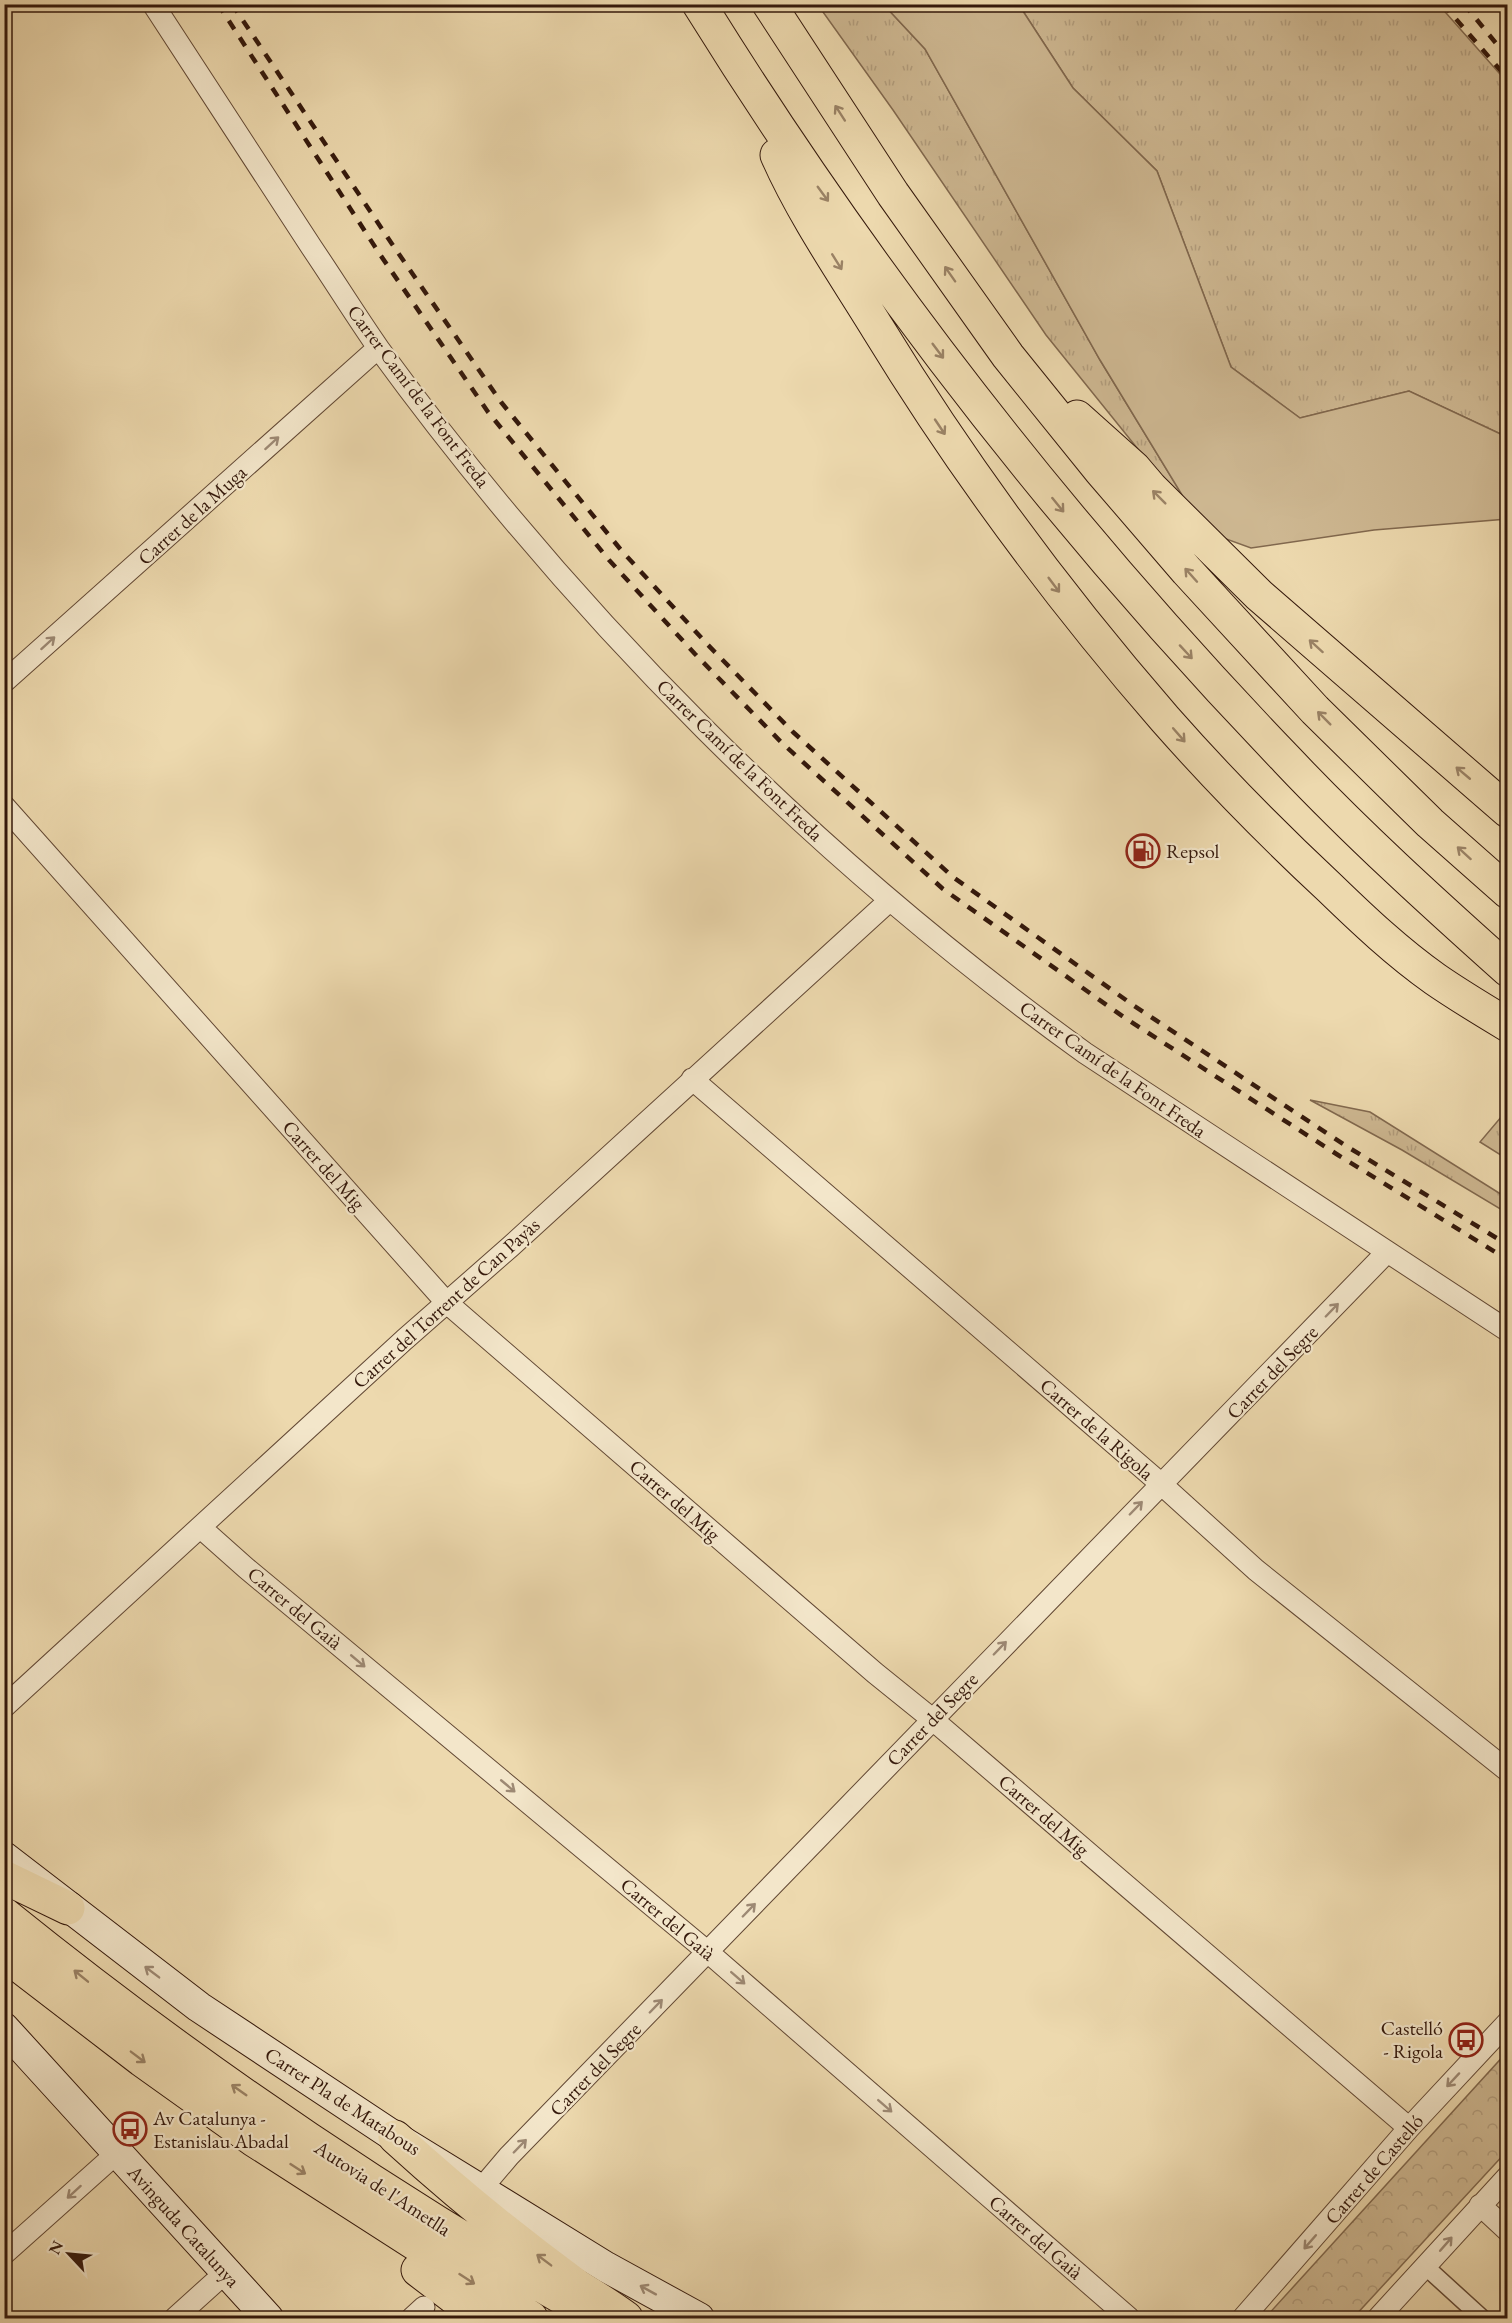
<svg xmlns="http://www.w3.org/2000/svg" width="1512" height="2323" viewBox="0 0 1512 2323" font-family="'EB Garamond',serif">
  <style>
    .grass { fill: url(#grass-tufts); stroke: #81684e; stroke-width: 1.5 }
    .forest { fill: url(#forest-crowns); stroke: #81684e; stroke-width: 1.5 }
    .garden { fill: #ceb892; stroke: #81684e; stroke-width: 1.5 }
    .lines { fill: none; stroke-linecap: round; stroke-linejoin: round }
    .pedestrian-casing { stroke: #624834; stroke-width: 19 }
    .minor-casing { stroke: #624834; stroke-width: 23 }
    .secondary-casing { stroke: #34180b; stroke-width: 32 }
    .motorway-casing { stroke: #34180b; stroke-width: 35 }
    .pedestrian { stroke: #f3e6ca; stroke-width: 16 }
    .minor { stroke: #f3e6ca; stroke-width: 21 }
    .secondary { stroke: #f3e6ca; stroke-width: 30 }
    .motorway { stroke: #edd9ae; stroke-width: 33 }
    .rail { stroke: #34180b; stroke-width: 4.5; stroke-dasharray: 10 10; stroke-linecap: butt }
    .oneway { stroke: #9a8265 }
    .oneway2 { stroke: #9d8974 }
    .labels { text-anchor: middle; dominant-baseline: central; stroke-width: 4.5; stroke-linejoin: round; paint-order: stroke }
    .street-label { font-size: 20px; fill: #34180b; stroke: #f3e6ca }
    .poi-label { font-size: 20px; fill: #34180b; stroke: #f3e6ca; text-anchor: start }
  </style>
  <defs>
    <pattern id="grass-tufts" width="24" height="20" patternUnits="userSpaceOnUse" patternTransform="scale(1.5)"><rect width="24" height="20" fill="#ceb892"/><path d="M3 7l-1-3M5 7V3M7 7l1-3M15 17l-1-3M17 17v-4M19 17l1-3" fill="none" stroke="#b29d7d"/></pattern>
    <pattern id="forest-crowns" width="20" height="18" patternUnits="userSpaceOnUse" patternTransform="scale(1.5)"><rect width="20" height="18" fill="#ceb892"/><path d="M2 6a3 3 0 1 1 6 0M12 15a3 3 0 1 1 6 0" fill="none" stroke="#b29d7d"/></pattern>
  </defs>
  <rect width="100%" height="100%" fill="#edd9ae"/>
  <filter id="stains"><feTurbulence type="fractalNoise" baseFrequency=".00333" numOctaves="4"/><feColorMatrix values="0 0 0 0 .2 0 0 0 0 .09 0 0 0 0 .02 0 0 0 .5 -.17"/></filter>
  <radialGradient id="worn" r=".72"><stop offset=".6" stop-color="#630" stop-opacity="0"/><stop offset="1" stop-color="#630" stop-opacity=".3"/></radialGradient>
  <!-- grass -->
  <path class="grass" d="M 818,5 L 884,5 L 925,49 L 1100,360 L 1204,531 L 1046,335 L 893,110 Z
    M 1019,5 L 1439,5 L 1507,82 L 1507,437 L 1409,391 L 1300,418 L 1231,367 L 1157,171 L 1073,88 Z
    M 1310,1100 L 1370,1112 L 1507,1198 L 1507,1213 L 1402,1150 Z
    M 1507,1110 L 1507,1159 L 1480,1142 Z"/>
  <!-- forest -->
  <path class="forest" d="M 1507,2052 L 1507,2151 L 1353,2318 L 1265,2318 Z"/>
  <!-- garden -->
  <path class="garden" d="M 884,5 L 1019,5 L 1073,88 L 1157,171 L 1231,367 L 1300,418 L 1409,391 L 1507,437 L 1507,519 L 1374,530 L 1251,548 L 1204,531 L 1100,360 L 925,49 Z"/>
  <g class="lines">
    <!-- pedestrian casing -->
    <g class="pedestrian-casing">
      <path id="pedestrian" d="M 1426,2267 L 1482,2318"/>
    </g>
    <!-- minor casing -->
    <g class="minor-casing">
      <path id="minor" d="M 153,4 C 206,86 259,168 312,248 C 335,282 356,316 379,349 C 576,619 815,858 1085,1053 L 1508,1331
        M 4,682 L 378,348
        M 4,806 L 446,1302 L 875,1673 L 932,1719 L 1409,2128
        M 692,1079 L 1160,1483 L 1256,1570 L 1508,1771
        M 201,1528 L 246,1568 L 709,1953 L 1129,2318
        M 4,1707 L 404,1340 L 510,1247 L 889,901
        M 481,2189 L 509,2156 L 1387,1252
        M 1480,2205 L 1508,2231
        M 4,2254 L 117,2153
        M 175,2318 L 226,2272
        M 412,2318 L 424,2307
        M 1243,2318 L 1409,2128 L 1508,2022
        M 1378,2318 L 1508,2176"/>
    </g>
    <!-- secondary casing -->
    <g class="secondary-casing">
      <path id="secondary" d="M 4,1857 L 199,2007 L 395,2137 L 606,2267 L 699,2318
        M 4,2028 L 268,2318"/>
    </g>
    <!-- motorway casing -->
    <g class="motorway-casing">
      <path id="motorway" d="M 699,4 C 868,276 1065,529 1287,760 C 1357,834 1432,902 1508,970
        M 769,4 L 893,194 L 1008,356 L 1100,470 L 1187,571 L 1315,710 L 1430,823 L 1508,892
        M 777,155 C 804,216 843,272 878,329 C 963,468 1059,597 1165,719 C 1217,778 1272,834 1330,888 C 1363,920 1397,952 1435,979 C 1458,995 1483,1010 1508,1025
        M 1077,417 L 1134,468 L 1151,488 L 1259,595 L 1508,811
        M 4,1877 L 68,1908
        M 4,1914 C 191,2065 389,2200 598,2318
        M 4,1954 L 142,2060 L 254,2140 L 531,2318
        M 395,2137 C 452,2189 513,2239 576,2285 C 593,2296 610,2306 626,2318
        M 418,2270 L 481,2318"/>
    </g>
    <!-- pedestrian -->
    <use href="#pedestrian" class="pedestrian"/>
    <!-- minor -->
    <use href="#minor" class="minor"/>
    <!-- secondary -->
    <use href="#secondary" class="secondary"/>
    <!-- motorway -->
    <use href="#motorway" class="motorway"/>
    <!-- rail -->
    <path class="rail" d="M 218,4 L 379,253 L 488,412 L 609,560 L 695,654 L 782,743 L 943,889 L 1125,1018 L 1338,1155 L 1508,1260
      M 232,4 L 392,244 L 501,402 L 621,550 L 707,644 L 793,732 L 953,877 L 1133,1005 L 1343,1144 L 1508,1245
      M 1443,4 L 1508,79
      M 1464,4 L 1508,58"/>
  </g>
  <!-- one-way arrows -->
  <defs><path id="oneway-shaft" d="M-6 0H5M1.5-3L5.5 0L1.5 3" fill="none" stroke-width="1.6" stroke-linecap="round" stroke-linejoin="round" transform="scale(1.5)"/></defs>
  <g class="oneway">
    <use href="#oneway-shaft" transform="translate(840 113) rotate(-123)"/>
    <use href="#oneway-shaft" transform="translate(823 194) rotate(54)"/>
    <use href="#oneway-shaft" transform="translate(837 262) rotate(58)"/>
    <use href="#oneway-shaft" transform="translate(950 274) rotate(-125)"/>
    <use href="#oneway-shaft" transform="translate(938 351) rotate(53)"/>
    <use href="#oneway-shaft" transform="translate(940 427) rotate(56)"/>
    <use href="#oneway-shaft" transform="translate(1159 497) rotate(-135)"/>
    <use href="#oneway-shaft" transform="translate(1058 505) rotate(51)"/>
    <use href="#oneway-shaft" transform="translate(1191 575) rotate(-132)"/>
    <use href="#oneway-shaft" transform="translate(1054 585) rotate(53)"/>
    <use href="#oneway-shaft" transform="translate(1316 646) rotate(-138)"/>
    <use href="#oneway-shaft" transform="translate(1186 652) rotate(47)"/>
    <use href="#oneway-shaft" transform="translate(1324 718) rotate(-135)"/>
    <use href="#oneway-shaft" transform="translate(1179 735) rotate(49)"/>
    <use href="#oneway-shaft" transform="translate(1463 773) rotate(-140)"/>
    <use href="#oneway-shaft" transform="translate(1464 853) rotate(-138)"/>
    <use href="#oneway-shaft" transform="translate(81 1976) rotate(-141)"/>
    <use href="#oneway-shaft" transform="translate(138 2057) rotate(37)"/>
    <use href="#oneway-shaft" transform="translate(239 2090) rotate(-145)"/>
    <use href="#oneway-shaft" transform="translate(298 2169) rotate(33)"/>
    <use href="#oneway-shaft" transform="translate(544 2260) rotate(-143)"/>
    <use href="#oneway-shaft" transform="translate(467 2279) rotate(33)"/>
  </g>
  <g class="oneway2">
    <use href="#oneway-shaft" transform="translate(272 443) rotate(-42)"/>
    <use href="#oneway-shaft" transform="translate(48 643) rotate(-42)"/>
    <use href="#oneway-shaft" transform="translate(1332 1310) rotate(-46)"/>
    <use href="#oneway-shaft" transform="translate(1136 1508) rotate(-46)"/>
    <use href="#oneway-shaft" transform="translate(1000 1648) rotate(-46)"/>
    <use href="#oneway-shaft" transform="translate(358 1661) rotate(40)"/>
    <use href="#oneway-shaft" transform="translate(508 1786) rotate(40)"/>
    <use href="#oneway-shaft" transform="translate(749 1910) rotate(-46)"/>
    <use href="#oneway-shaft" transform="translate(152 1972) rotate(-143)"/>
    <use href="#oneway-shaft" transform="translate(738 1978) rotate(41)"/>
    <use href="#oneway-shaft" transform="translate(656 2006) rotate(-46)"/>
    <use href="#oneway-shaft" transform="translate(1453 2080) rotate(133)"/>
    <use href="#oneway-shaft" transform="translate(885 2106) rotate(41)"/>
    <use href="#oneway-shaft" transform="translate(520 2146) rotate(-46)"/>
    <use href="#oneway-shaft" transform="translate(74 2192) rotate(138)"/>
    <use href="#oneway-shaft" transform="translate(1310 2242) rotate(131)"/>
    <use href="#oneway-shaft" transform="translate(1446 2244) rotate(-49)"/>
    <use href="#oneway-shaft" transform="translate(648 2290) rotate(-151)"/>
  </g>
  <!-- icons -->
  <defs>
    <g id="fuel-ring" transform="scale(1.725)"><circle r="9.5" fill="#f3e6ca" stroke="#8f2418" stroke-width="1.5"/><path d="M-5.5-6h7V0h2V4h1.3V-2.5L3-4.5l.8-.8L6-3V5H2.5V1h-1V6h-7ZM-4.2-4.7v3.2H.2V-4.7Z" fill="#8f2418"/></g>
    <g id="bus-ring" transform="scale(1.725)"><circle r="9.5" fill="#f3e6ca" stroke="#8f2418" stroke-width="1.5"/><path d="M-5-6H5V4H4V6H2V4H-2V6H-4V4H-5ZM-3.5-4V0h7V-4ZM-3.5 1.2v1.5H-2V1.2ZM2 1.2v1.5H3.5V1.2Z" fill="#8f2418"/></g>
  </defs>
  <g fill-rule="evenodd">
    <use href="#fuel-ring" x="1143" y="851"/>
    <use href="#bus-ring" x="1466" y="2040"/>
    <use href="#bus-ring" x="130" y="2129"/>
  </g>
  <g class="labels">
    <!-- street labels -->
    <g class="street-label">
      <text transform="translate(419 396) rotate(53)">Carrer Camí de la Font Freda</text>
      <text transform="translate(192 515) rotate(-42)">Carrer de la Muga</text>
      <text transform="translate(740 760) rotate(44)">Carrer Camí de la Font Freda</text>
      <text transform="translate(1113 1069) rotate(35)">Carrer Camí de la Font Freda</text>
      <text transform="translate(324 1165) rotate(48)">Carrer del Mig</text>
      <text transform="translate(446 1303) rotate(-42)">Carrer del Torrent de Can Payàs</text>
      <text transform="translate(1272 1372) rotate(-46)">Carrer del Segre</text>
      <text transform="translate(1097 1429) rotate(41)">Carrer de la Rigola</text>
      <text transform="translate(675 1500) rotate(41)">Carrer del Mig</text>
      <text transform="translate(295 1608) rotate(40)">Carrer del Gaià</text>
      <text transform="translate(932 1719) rotate(-46)">Carrer del Segre</text>
      <text transform="translate(1044 1815) rotate(41)">Carrer del Mig</text>
      <text transform="translate(668 1919) rotate(40)">Carrer del Gaià</text>
      <text transform="translate(595 2069) rotate(-46)">Carrer del Segre</text>
      <text transform="translate(343 2101) rotate(33)">Carrer Pla de Matabous</text>
      <text transform="translate(1374 2169) rotate(-49)">Carrer de Castelló</text>
      <text transform="translate(383 2188) rotate(33)">Autovia de l'Ametlla</text>
      <text transform="translate(184 2226) rotate(48)">Avinguda Catalunya</text>
      <text transform="translate(1036 2237) rotate(41)">Carrer del Gaià</text>
    </g>
    <!-- poi labels -->
    <g class="poi-label">
      <text x="1166" y="851">Repsol</text>
      <text x="1443" y="2028" text-anchor="end">Castelló<tspan x="1443" dy="23">- Rigola</tspan></text>
      <text x="153" y="2118">Av Catalunya -<tspan x="153" dy="23">Estanislau Abadal</tspan></text>
    </g>
  </g>
  <!-- margin -->
  <rect width="1512" height="2323" fill="none" stroke="#edd9ae" stroke-width="24"/>
  <rect x="6" y="6" width="1500" height="2311" fill="none" stroke="#34180b" stroke-width="3"/>
  <rect x="12" y="12" width="1488" height="2299" fill="none" stroke="#34180b" stroke-width="1.5"/>
  <!-- north arrow -->
  <g transform="translate(69 2254) rotate(296)" stroke="#f3e6ca" stroke-width="4.5" paint-order="stroke">
  <path d="M0-4.5L10 22L0 15L-10 22Z" fill="#34180b"/>
  <text y="-9" font-size="16" font-weight="bold" text-anchor="middle" fill="#34180b">N</text>
  </g>
  <rect width="100%" height="100%" filter="url(#stains)"/>
  <rect width="100%" height="100%" fill="url(#worn)"/>
</svg>
